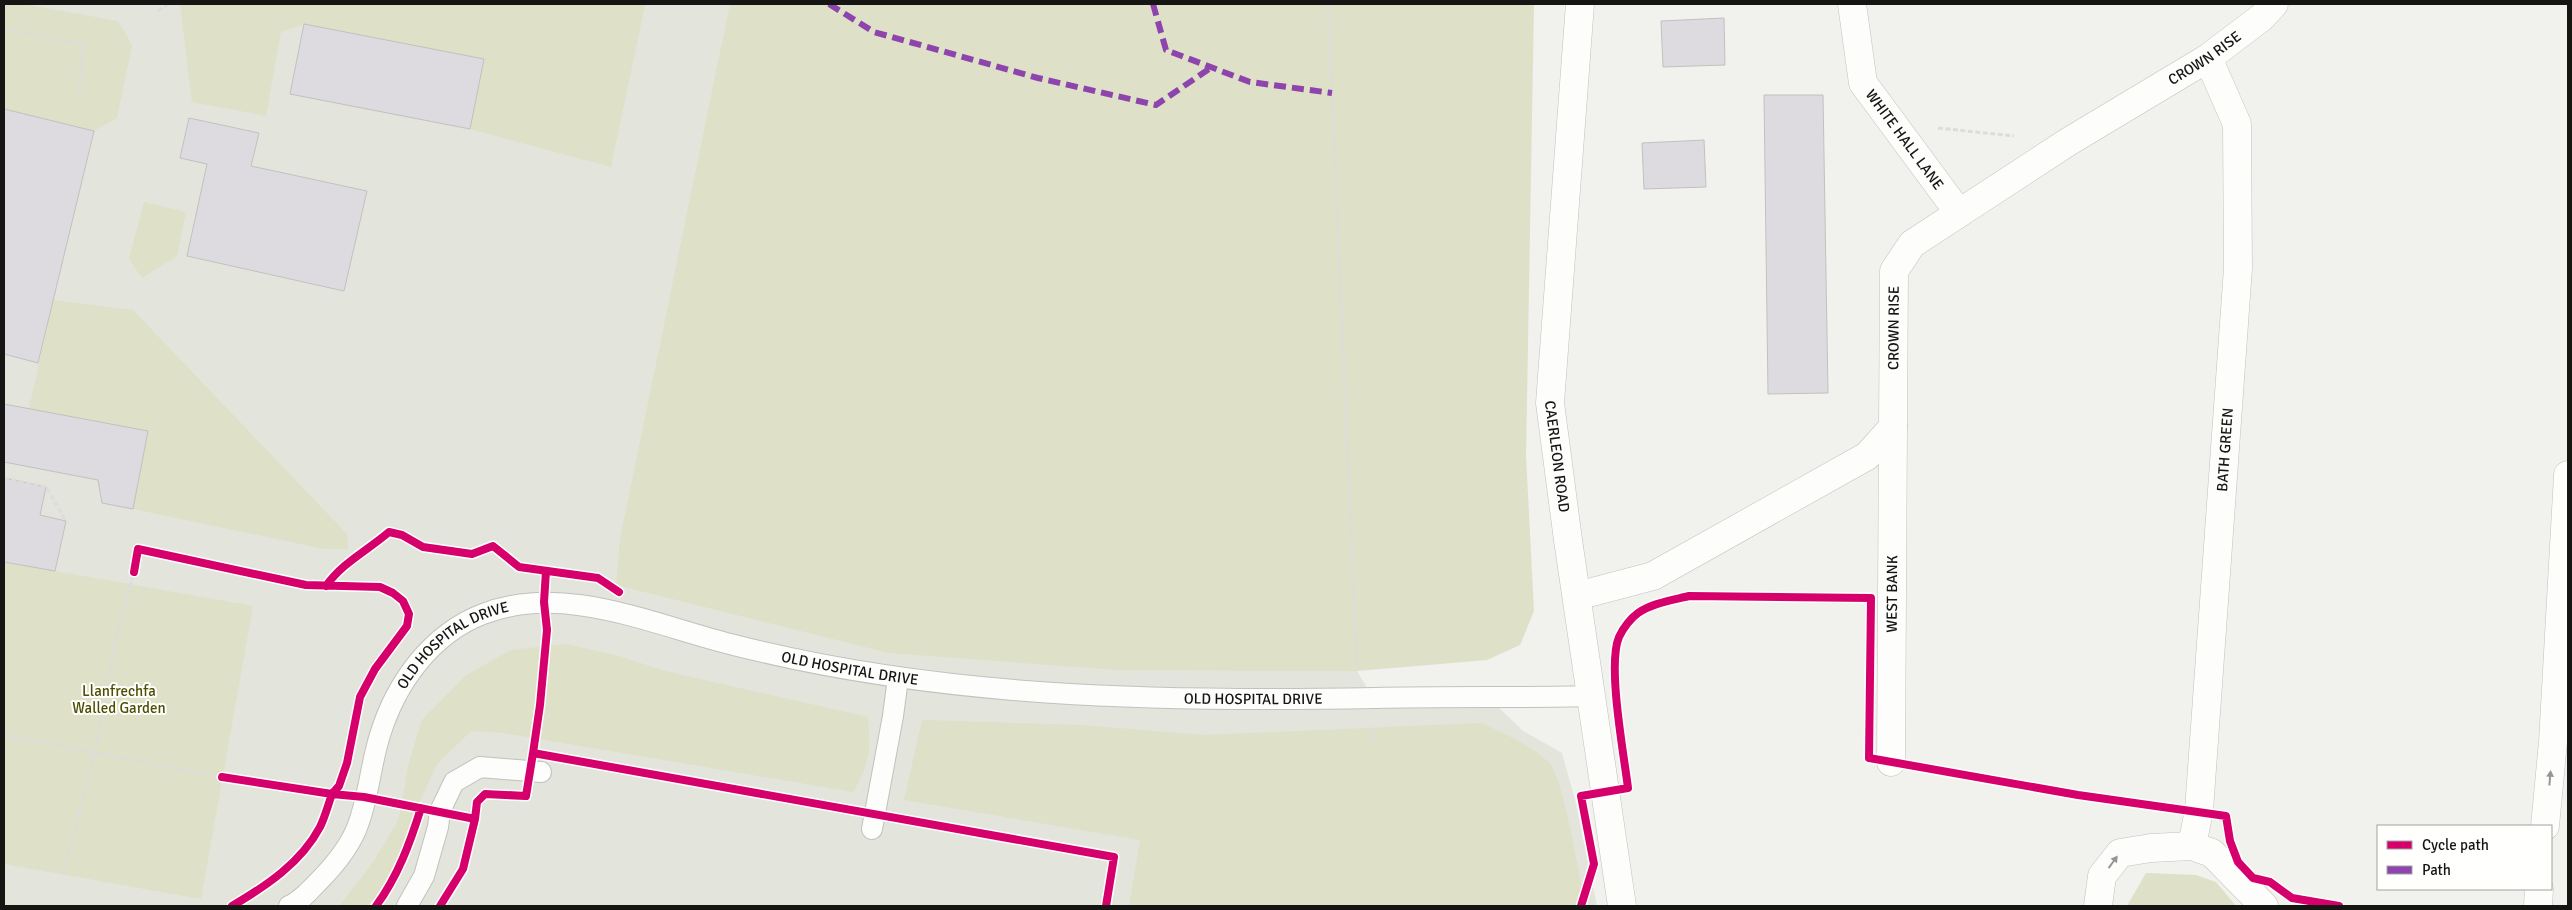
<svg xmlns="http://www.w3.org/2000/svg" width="2572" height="910" viewBox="0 0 2572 910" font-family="Signika,sans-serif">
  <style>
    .built { fill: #e3e4db }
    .green { fill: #dee0c7 }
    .building { fill: #dddbdf; stroke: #c1c1c0 }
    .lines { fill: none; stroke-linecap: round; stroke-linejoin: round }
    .lane-casing { stroke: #c1c1bd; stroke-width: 22 }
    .street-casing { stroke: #c1c1bd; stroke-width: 29 }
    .secondary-casing { stroke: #c1c1bd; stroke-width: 29 }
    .highway-casing { stroke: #c1c1bd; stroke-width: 29 }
    .path { stroke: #dcdcdb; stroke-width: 3; stroke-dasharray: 5 2.5; stroke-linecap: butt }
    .lane { stroke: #fdfdfc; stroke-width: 20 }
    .street { stroke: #fdfdfc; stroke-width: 28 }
    .secondary { stroke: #fdfdfc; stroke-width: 28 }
    .highway { stroke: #fdfdfc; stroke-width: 28 }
    .quiet { stroke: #8e44ad; stroke-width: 6; stroke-dasharray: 12 6; stroke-linecap: butt }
    .cycleway-casing { stroke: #fffffe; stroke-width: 11 }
    .cycleway { stroke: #d6006c; stroke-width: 8 }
    .oneway { fill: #959593 }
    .labels { text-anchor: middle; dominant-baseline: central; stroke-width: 4; stroke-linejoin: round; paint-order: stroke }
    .street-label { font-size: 15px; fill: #151513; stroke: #fffffe }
    .park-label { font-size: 15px; fill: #4d4e00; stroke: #fffffe }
  </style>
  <rect width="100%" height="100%" fill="#f1f1ed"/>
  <!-- built -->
  <path class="built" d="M 4,4 L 1328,4 L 1357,671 L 1373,698 L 1489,698 L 1523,731 L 1562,753 L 1575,800 L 1597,906 L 4,906 Z"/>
  <!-- green -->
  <path class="green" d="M 4,4 L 23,4 L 118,21 L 132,45 L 117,118 L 94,131 L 4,109 Z
    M 180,4 L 670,4 L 645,5 L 611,167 L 470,129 L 483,59 L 304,24 L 281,32 L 266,116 L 192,102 Z
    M 730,4 L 1534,4 L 1526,456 L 1534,611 L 1520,645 L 1487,660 L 1357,671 L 1117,670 L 889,653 L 616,585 L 620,539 Z
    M 144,202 L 186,212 L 177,256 L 142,278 L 129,259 Z
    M 53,300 L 133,310 L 347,534 L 348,549 L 324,549 L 133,509 L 148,431 L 29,409 Z
    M 4,562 L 253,606 L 201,899 L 4,864 Z
    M 566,644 L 619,656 L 665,671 L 868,717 C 871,749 870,763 853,792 L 504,733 L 471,731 L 437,764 L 415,812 L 399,857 L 376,896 L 367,906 L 339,906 L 372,864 L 399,819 L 409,762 L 422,720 L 465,676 L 511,650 Z
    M 922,720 L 1081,725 L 1204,735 L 1481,723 C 1501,732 1537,748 1550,764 C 1565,784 1579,878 1586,906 L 1129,906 L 1140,840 L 904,800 Z
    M 2146,873 L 2196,875 L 2216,882 L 2236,906 L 2127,906 Z"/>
  <!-- building -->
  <path class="building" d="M 1724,18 L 1725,65 L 1663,67 L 1661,21 Z
    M 304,24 L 484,59 L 470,129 L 290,94 Z
    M 1764,95 L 1823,95 L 1828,393 L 1768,394 Z
    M 4,109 L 94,131 L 38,363 L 4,354 Z
    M 189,118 L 259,133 L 251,166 L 367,191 L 344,291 L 187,256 L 207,164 L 180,158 Z
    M 1704,140 L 1706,187 L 1644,189 L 1642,143 Z
    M 4,404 L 148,431 L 133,509 L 102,503 L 98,480 L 4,462 Z
    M 4,478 L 46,487 L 40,515 L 66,521 L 55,571 L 4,562 Z"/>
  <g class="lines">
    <!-- lane casing -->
    <g class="lane-casing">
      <g id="lane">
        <path d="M 872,829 L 893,716 L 898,678"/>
        <path id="s1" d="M 289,906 C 301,901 308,892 317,883 C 334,866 352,844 359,822 C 369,794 371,763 380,735 C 396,683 431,634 483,614 C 563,583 651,624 730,644 C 939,698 1159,702 1375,698 C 1447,696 1519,698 1591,696"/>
        <path d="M 407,906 L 424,876 L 438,827 L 440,811 L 454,782 L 480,767 L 541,772"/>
      </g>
    </g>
    <!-- street casing -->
    <g class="street-casing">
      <g id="street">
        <path id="s2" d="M 1852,4 L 1863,83 L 1959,213"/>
        <path id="s3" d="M 1577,596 L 1653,576 L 1867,456 L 1893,427 L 1894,271 L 1912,244 L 2068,142 L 2208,58 L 2262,17 L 2274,4"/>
        <path id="s4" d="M 1891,762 L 1893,427"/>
        <path id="s5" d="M 2192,846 L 2199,810 L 2238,268 L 2237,124 L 2208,58"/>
        <path d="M 2098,906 L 2102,876 L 2120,853 L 2151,848 L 2192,846 L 2212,853 L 2264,906"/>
      </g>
    </g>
    <!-- secondary casing -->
    <g class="secondary-casing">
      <g id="secondary">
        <path id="s6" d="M 1580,4 L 1550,403 L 1568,540 L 1622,906"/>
      </g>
    </g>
    <!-- highway casing -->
    <g class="highway-casing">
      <path id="highway" d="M 2545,826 L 2553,742 L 2568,475
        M 2538,906 L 2539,889"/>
    </g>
    <!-- path -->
    <path class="path" d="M 1328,4 L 1357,668
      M 158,11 L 169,4
      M 4,29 L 83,44 L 79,97
      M 1938,128 L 2014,136
      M 4,478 L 46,487 L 66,521
      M 1373,729 L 1376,741
      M 4,735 L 95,753 L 116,637 L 134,572
      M 63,874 L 95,753 L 222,777"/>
    <!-- lane -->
    <use href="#lane" class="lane"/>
    <!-- street -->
    <use href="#street" class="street"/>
    <!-- secondary -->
    <use href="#secondary" class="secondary"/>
    <!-- highway -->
    <use href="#highway" class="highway"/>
    <!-- quiet -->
    <path class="quiet" d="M 829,4 L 874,32 L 1038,78 L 1156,105 L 1212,67
      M 1153,4 L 1166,50 L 1250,82 L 1332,93"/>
    <!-- cycleway casing -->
    <g class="cycleway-casing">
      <path id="cycleway" d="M 134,572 L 138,549 L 306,585 L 380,587 L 393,593 L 403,601 L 409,614 L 407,626 L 375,669 L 360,697 L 347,763 L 339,786 L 332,794
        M 326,586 C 342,563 368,550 389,532 L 402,535 L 423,547 L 472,554 L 493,546 L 519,567 L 598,578 L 619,592
        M 533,753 L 540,705 L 547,630 L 544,602 L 546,571
        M 222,777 L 332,794 C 328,805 325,817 320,827 C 301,863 266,886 232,906
        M 332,794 L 364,797 L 475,819 L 477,802 L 485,794 L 526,796 L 533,753 L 1114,857 L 1106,906
        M 376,906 C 398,876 410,843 421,808
        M 440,906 L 463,869 L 475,819
        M 1581,906 L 1594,864 L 1581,796 L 1628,788 C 1624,755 1607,665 1619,637 C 1623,628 1631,618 1638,613 C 1652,603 1673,600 1689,596 L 1871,598 L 1869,758 L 2078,795 L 2226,816 L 2230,841 L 2238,862 L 2253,878 L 2270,882 L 2292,898 L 2339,906"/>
    </g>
    <!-- cycleway -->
    <use href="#cycleway" class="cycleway"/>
  </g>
  <!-- one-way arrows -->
  <defs><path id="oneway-solid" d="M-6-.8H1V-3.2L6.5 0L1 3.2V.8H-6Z" transform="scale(1.25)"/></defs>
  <g class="oneway">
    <use href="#oneway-solid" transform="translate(2550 778) rotate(-85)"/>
    <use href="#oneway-solid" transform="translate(2113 862) rotate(-54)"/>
  </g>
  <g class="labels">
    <!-- street labels -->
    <g class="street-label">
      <text stroke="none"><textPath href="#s3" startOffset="898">CROWN RISE</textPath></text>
      <text stroke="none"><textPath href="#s2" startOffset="150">WHITE HALL LANE</textPath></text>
      <text stroke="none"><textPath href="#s3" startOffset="462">CROWN RISE</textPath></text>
      <text stroke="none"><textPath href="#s5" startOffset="398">BATH GREEN</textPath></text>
      <text stroke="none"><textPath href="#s6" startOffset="454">CAERLEON ROAD</textPath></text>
      <text stroke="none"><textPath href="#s4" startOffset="168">WEST BANK</textPath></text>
      <text stroke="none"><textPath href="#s1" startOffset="322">OLD HOSPITAL DRIVE</textPath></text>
      <text stroke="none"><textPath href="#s1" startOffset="741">OLD HOSPITAL DRIVE</textPath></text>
      <text stroke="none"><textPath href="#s1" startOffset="1146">OLD HOSPITAL DRIVE</textPath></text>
    </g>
    <!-- park labels -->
    <g class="park-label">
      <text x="119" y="691">Llanfrechfa<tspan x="119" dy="17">Walled Garden</tspan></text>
    </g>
  </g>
  <!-- border -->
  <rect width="2572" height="910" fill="none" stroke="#151513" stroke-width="10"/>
  <!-- legend -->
  <rect x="2377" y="825" width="175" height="65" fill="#fffffe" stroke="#a1a1a0"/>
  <rect x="2387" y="841" width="25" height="8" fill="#d6006c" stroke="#a1a1a0"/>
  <text x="2422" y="850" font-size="15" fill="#151513">Cycle path</text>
  <rect x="2387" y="866" width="25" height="8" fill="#8e44ad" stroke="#a1a1a0"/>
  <text x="2422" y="875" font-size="15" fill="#151513">Path</text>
</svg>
